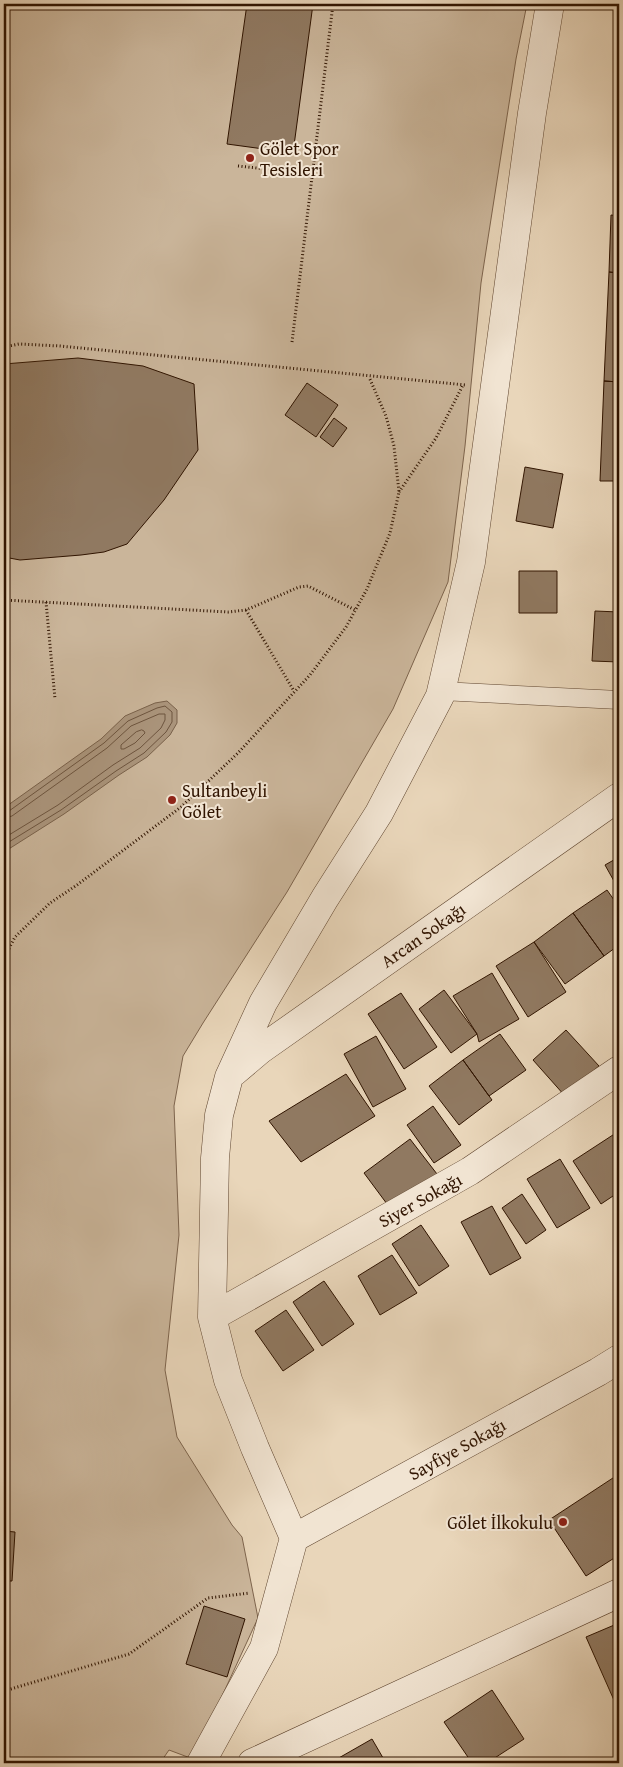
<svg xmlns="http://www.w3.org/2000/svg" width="623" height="1767" viewBox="0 0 623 1767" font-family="'Gentium Book Plus',serif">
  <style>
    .green { fill: #cab59a; stroke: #7d644d }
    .water { fill: #aa947b; stroke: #79614a }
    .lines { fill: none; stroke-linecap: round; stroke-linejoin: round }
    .shore { stroke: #6d543e; stroke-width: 1 }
    .building { fill: #907961; stroke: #301400 }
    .service-casing { stroke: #5e442e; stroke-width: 19 }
    .minor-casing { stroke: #5e442e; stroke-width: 29 }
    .path { stroke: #301400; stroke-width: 3; stroke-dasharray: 1 2.5; stroke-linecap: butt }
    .service { stroke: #f1e4d2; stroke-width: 18 }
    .minor { stroke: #f1e4d2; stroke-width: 28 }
    .poi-dot { fill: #8f2418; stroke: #f1e4d2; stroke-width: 2 }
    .labels { text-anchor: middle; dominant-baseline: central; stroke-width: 4; stroke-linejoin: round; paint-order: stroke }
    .poi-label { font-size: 18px; fill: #301400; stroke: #f1e4d2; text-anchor: start }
    .street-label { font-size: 18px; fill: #301400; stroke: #f1e4d2 }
  </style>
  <rect width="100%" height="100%" fill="#e9d6ba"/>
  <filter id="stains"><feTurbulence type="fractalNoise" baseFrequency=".004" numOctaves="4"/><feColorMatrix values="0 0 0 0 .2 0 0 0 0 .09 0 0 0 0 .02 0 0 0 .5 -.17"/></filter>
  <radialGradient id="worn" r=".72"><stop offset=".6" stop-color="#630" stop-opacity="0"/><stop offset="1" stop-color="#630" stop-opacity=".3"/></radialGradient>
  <!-- green -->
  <path class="green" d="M 4,4 L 527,4 L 516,59 L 481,283 L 465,446 L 448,582 L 393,709 L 287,892 L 203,1023 L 183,1056 L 174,1106 L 179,1235 L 165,1370 L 177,1437 L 232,1525 L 242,1537 L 258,1618 L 193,1759 L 169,1750 L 160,1763 L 4,1763 Z"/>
  <!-- water -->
  <path class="water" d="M 167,701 L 177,710 L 177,723 L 170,735 L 147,757 L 119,775 L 64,814 L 4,852 L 4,808 L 101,739 L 125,716 L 155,703 Z"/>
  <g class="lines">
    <!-- shore -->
    <path class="shore" d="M 142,730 L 144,731 L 145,733 L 135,743 L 124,749 L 121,749 L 121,745 L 136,732 Z
      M 4,812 L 9,811 L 104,743 L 128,721 L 157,708 L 165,706 L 172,712 L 172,722 L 166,732 L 144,753 L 116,771 L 61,810 L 4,845
      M 4,818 L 12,816 L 107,748 L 131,726 L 159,714 L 165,714 L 165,720 L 161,728 L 140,748 L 113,765 L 58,805 L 4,838"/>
  </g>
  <!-- building -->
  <path class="building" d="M 247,4 L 313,4 L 293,153 L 227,144 Z
    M 611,215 L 619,216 L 619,273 L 609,272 Z
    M 609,272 L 619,273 L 619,382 L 604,381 Z
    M 78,358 L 143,366 L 194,384 L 198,450 L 164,500 L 127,544 L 104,552 L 81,555 L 20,560 L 4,557 L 4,364 Z
    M 604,381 L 619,382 L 619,481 L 600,481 Z
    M 307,383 L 338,405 L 316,437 L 285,415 Z
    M 334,418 L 347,428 L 333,447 L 320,437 Z
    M 525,467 L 563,474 L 553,528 L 516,521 Z
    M 519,571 L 557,571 L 557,613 L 519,613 Z
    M 595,611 L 619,612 L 619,662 L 592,661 Z
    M 619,857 L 619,890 L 605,865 Z
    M 607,890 L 619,907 L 619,945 L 604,956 L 573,913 Z
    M 573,913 L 604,956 L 565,984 L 534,942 Z
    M 534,942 L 566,992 L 528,1017 L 496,966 Z
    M 492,973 L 519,1019 L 479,1042 L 477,1034 L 453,996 Z
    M 444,990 L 477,1034 L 451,1053 L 419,1009 Z
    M 401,993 L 437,1047 L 404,1069 L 368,1014 Z
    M 566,1030 L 599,1066 L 565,1096 L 533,1060 Z
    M 500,1034 L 526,1070 L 489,1096 L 463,1060 Z
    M 376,1036 L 406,1089 L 373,1107 L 344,1054 Z
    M 463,1060 L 492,1100 L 459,1125 L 429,1086 Z
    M 346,1074 L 375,1116 L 301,1162 L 269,1121 Z
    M 433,1106 L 461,1145 L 434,1163 L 407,1125 Z
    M 619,1131 L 619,1192 L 601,1204 L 573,1161 Z
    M 410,1139 L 437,1174 L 390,1208 L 364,1173 Z
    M 560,1159 L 590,1208 L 557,1228 L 527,1179 Z
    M 522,1194 L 546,1230 L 526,1244 L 502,1208 Z
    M 492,1206 L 521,1258 L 490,1275 L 461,1222 Z
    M 421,1225 L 449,1266 L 419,1286 L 392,1244 Z
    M 392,1255 L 417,1293 L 380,1315 L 358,1276 Z
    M 324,1281 L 354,1324 L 322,1346 L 293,1302 Z
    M 286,1310 L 314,1350 L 283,1371 L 255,1331 Z
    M 619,1474 L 619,1555 L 586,1576 L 549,1520 Z
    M 4,1531 L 15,1532 L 12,1581 L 4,1581 Z
    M 204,1606 L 245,1619 L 227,1677 L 186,1664 Z
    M 619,1623 L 619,1707 L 617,1707 L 586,1637 Z
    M 492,1690 L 524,1739 L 487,1763 L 472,1763 L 444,1722 Z
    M 372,1739 L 386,1763 L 330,1763 Z"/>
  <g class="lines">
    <!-- service casing -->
    <g class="service-casing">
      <path id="service" d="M 441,691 L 619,700"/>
    </g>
    <!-- minor casing -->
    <g class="minor-casing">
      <path id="minor" d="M 234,1072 L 260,1050 L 619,797
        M 212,1317 L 470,1171 L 619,1070
        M 294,1538 L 598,1372 L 619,1359
        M 201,1763 L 264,1648 L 294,1538 L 255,1448 L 228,1380 L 212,1317 L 215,1158 L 219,1115 L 229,1077 L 263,1003 L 325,898 L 379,813 L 440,696 L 471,562 L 532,113 L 550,4
        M 252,1763 L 619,1593"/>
    </g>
    <!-- path -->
    <path class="path" d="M 238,166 L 312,174
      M 292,342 L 333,4
      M 4,347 L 19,344 L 60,346 L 466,385
      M 399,492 L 436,438 L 463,385
      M 4,600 L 228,612 L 246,610 L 299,587 L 308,586 L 355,610
      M 46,602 L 55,699
      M 246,610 L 294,691
      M 4,958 L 15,937 L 50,903 L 77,885 L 181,807 L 238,753 L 310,675 L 346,627 L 367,589 L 390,533 L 399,492 L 394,446 L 386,416 L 369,377
      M 4,1691 L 129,1654 L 208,1598 L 250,1593"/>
    <!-- service -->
    <use href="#service" class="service"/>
    <!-- minor -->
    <use href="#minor" class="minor"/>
  </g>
  <!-- markers -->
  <g class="poi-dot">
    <circle cx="250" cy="158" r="5"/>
    <circle cx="172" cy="800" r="5"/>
    <circle cx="563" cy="1522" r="5"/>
  </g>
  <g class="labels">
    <!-- poi labels -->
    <g class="poi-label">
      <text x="260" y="148">Gölet Spor<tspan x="260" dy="21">Tesisleri</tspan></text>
      <text x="182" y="790">Sultanbeyli<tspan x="182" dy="21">Gölet</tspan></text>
      <text x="553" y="1522" text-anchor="end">Gölet İlkokulu</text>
    </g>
    <!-- street labels -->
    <g class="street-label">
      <text transform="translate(423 935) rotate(-35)">Arcan Sokağı</text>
      <text transform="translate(420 1200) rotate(-29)">Siyer Sokağı</text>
      <text transform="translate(457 1449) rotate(-29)">Sayfiye Sokağı</text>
    </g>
  </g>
  <!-- margin -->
  <rect width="623" height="1767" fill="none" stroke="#e9d6ba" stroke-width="20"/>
  <rect x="5" y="5" width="613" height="1757" fill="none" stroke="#301400" stroke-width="2.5"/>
  <rect x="10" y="10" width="603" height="1747" fill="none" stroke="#301400"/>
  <rect width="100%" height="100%" filter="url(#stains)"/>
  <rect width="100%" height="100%" fill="url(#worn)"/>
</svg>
